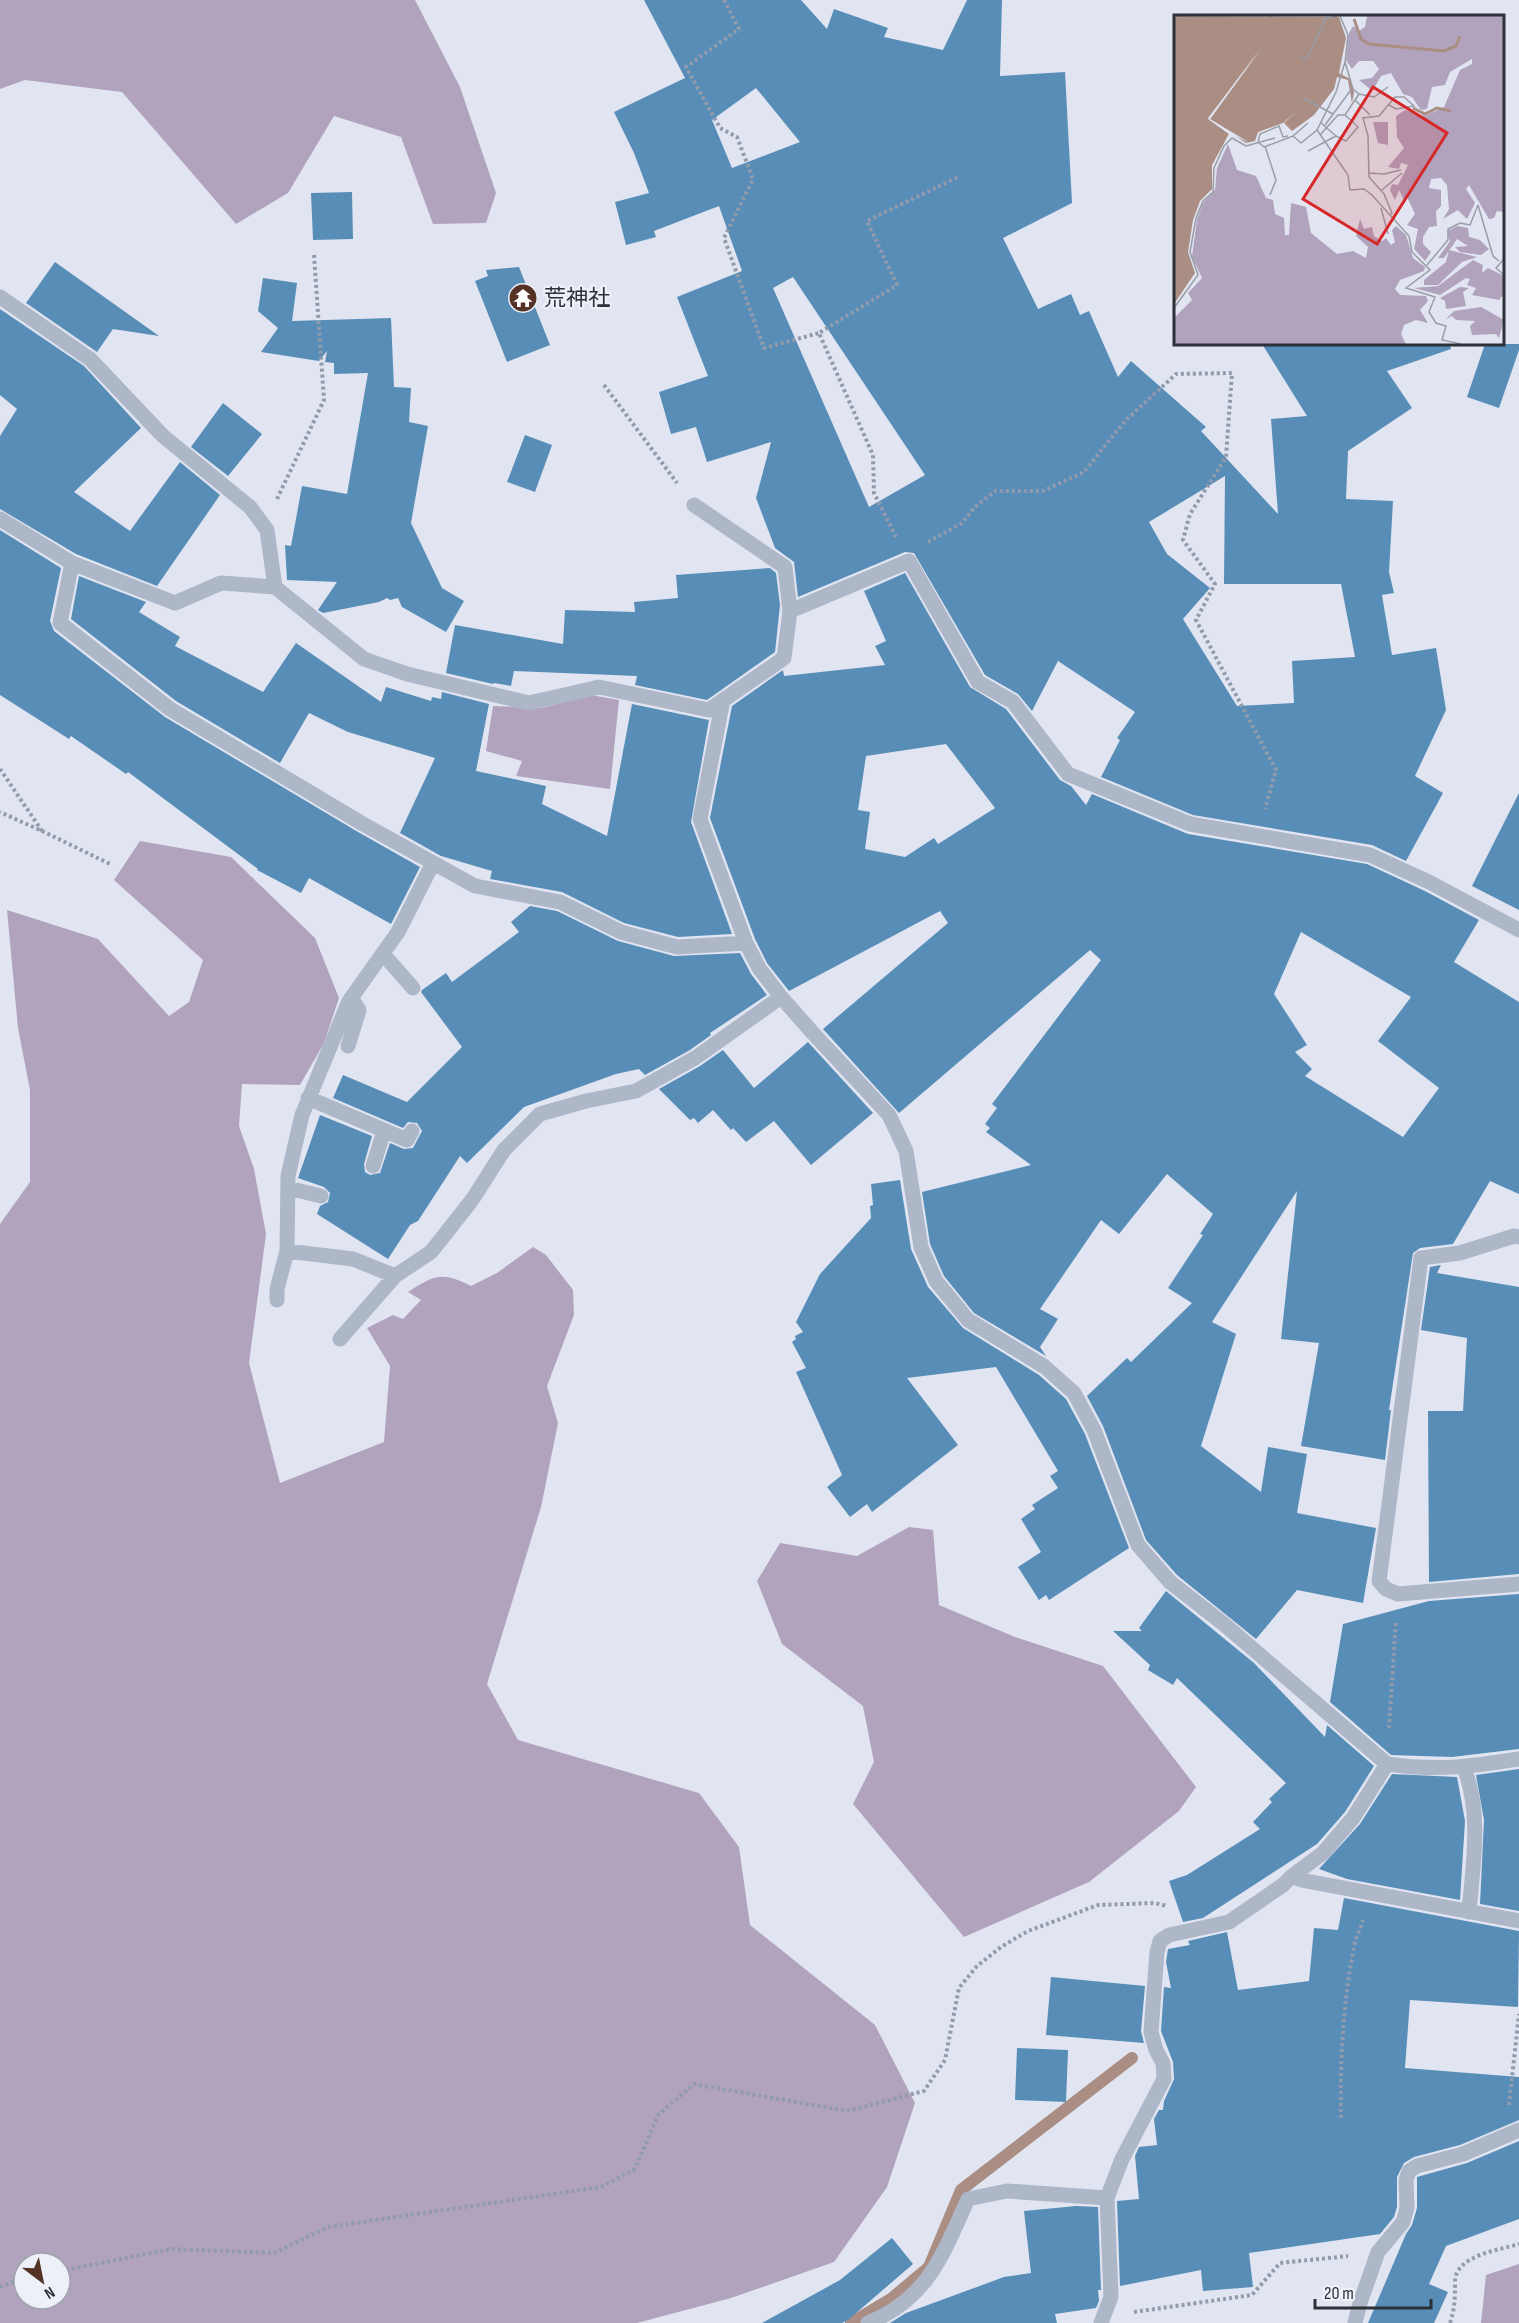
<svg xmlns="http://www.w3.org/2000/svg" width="1519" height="2323" viewBox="0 0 1519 2323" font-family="'Sofia Sans Condensed','Noto Sans JP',sans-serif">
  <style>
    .green { fill: #b1a2be; fill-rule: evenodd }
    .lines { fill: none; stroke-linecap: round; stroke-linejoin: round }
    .stream { stroke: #aa8d83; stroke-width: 12 }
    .building { fill: #588db8; fill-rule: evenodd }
    .path { stroke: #919bac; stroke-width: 4; stroke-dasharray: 3 3; stroke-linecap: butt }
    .service { stroke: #aeb7c8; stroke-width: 15 }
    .minor { stroke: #aeb7c8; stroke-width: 15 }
    .labels { text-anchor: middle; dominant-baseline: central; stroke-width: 4.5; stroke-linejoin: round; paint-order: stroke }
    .poi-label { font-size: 22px; fill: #2b3137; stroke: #edf0f9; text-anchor: start }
    .inset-river { fill: none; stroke: #aa8d83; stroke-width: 3 }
    .inset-road { fill: none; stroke: #989da7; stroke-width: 1.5 }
    .view { fill: #d62828; fill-opacity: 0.15; stroke: #d62828; stroke-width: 3 }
    .inset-edge { fill: none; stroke: #2b3137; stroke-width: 3 }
  </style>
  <rect width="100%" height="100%" fill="#e1e5f1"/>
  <!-- green -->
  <path class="green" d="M 0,0 L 415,0 L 460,87 L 496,193 L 486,223 L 433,224 L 401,137 L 334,116 L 288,193 L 236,224 L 122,92 L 25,80 L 0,89 Z
    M 591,695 L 619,700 L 610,789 L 516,776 L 522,761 L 486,751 L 493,706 L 542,708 Z
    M 140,841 L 231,857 L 315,938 L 339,998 L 324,1043 L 300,1085 L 242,1084 L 239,1126 L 254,1169 L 266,1234 L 249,1363 L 280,1483 L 384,1442 L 390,1366 L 367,1328 L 393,1315 L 403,1319 L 421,1300 L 408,1292 C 434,1275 442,1271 471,1286 L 497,1273 L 533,1247 L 546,1255 L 573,1290 L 574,1315 L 547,1386 L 558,1423 L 541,1507 L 487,1684 L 518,1740 L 699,1793 L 739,1847 L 750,1925 L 875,2025 L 915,2103 L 887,2187 L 834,2262 L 731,2298 L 637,2323 L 0,2323 L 0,1224 L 30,1182 L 30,1090 L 18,1028 L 7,910 L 98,939 L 169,1016 L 189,1002 L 203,960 L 114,880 ZM 24,2263 L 60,2263 L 60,2299 L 24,2299 Z
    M 909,1527 L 933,1530 L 939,1605 L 1015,1637 L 1103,1666 L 1196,1787 L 1179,1811 L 1089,1882 L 964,1937 L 853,1804 L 874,1762 L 863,1706 L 782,1644 L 757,1581 L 780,1543 L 857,1556 Z
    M 1519,2264 L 1519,2323 L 1481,2323 L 1486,2275 Z"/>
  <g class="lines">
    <!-- stream -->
    <path class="stream" d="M 851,2323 L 891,2299 L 929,2267 L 961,2190 L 1132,2058"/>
  </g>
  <!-- building -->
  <path class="building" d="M 644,0 L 801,0 L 827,29 L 834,9 L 888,28 L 884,37 L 943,50 L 967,0 L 1002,0 L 1000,76 L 1065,72 L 1072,203 L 1003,238 L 1038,309 L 1071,294 L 1080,315 L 1089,311 L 1118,377 L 1131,361 L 1206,427 L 1201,431 L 1278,514 L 1271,419 L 1307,416 L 1262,344 L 1450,344 L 1451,349 L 1387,371 L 1412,408 L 1348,451 L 1346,499 L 1393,501 L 1389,572 L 1394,593 L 1382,595 L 1392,655 L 1436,648 L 1446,710 L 1415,776 L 1443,793 L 1406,861 L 1372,845 L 1193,815 L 1101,777 L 1120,740 L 1117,738 L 1135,712 L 1058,661 L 1032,711 L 1018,694 L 985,675 L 914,553 L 905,552 L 798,597 L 794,562 L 775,548 L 756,498 L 771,442 L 707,462 L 696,427 L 671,434 L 659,392 L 708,376 L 677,297 L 742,271 L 719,206 L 654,231 L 656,237 L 626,245 L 615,202 L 649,193 L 634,153 L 614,112 L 685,78 ZM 756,88 L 800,142 L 732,168 L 712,120 ZM 793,277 L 925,475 L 869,507 L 773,288 ZM 1225,476 L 1224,584 L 1341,584 L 1355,657 L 1292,661 L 1294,703 L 1237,706 L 1183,619 L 1210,588 L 1167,554 L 1149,522 Z
    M 352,192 L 353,239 L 313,240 L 311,193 Z
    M 55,262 L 159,336 L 113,329 L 97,352 L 26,303 Z
    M 519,267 L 550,345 L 507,362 L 475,281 L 488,276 L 486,270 Z
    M 263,278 L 297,283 L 292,321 L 391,318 L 394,387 L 411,388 L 409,422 L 428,426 L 411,523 L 442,588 L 464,601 L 446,632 L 402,607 L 398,598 L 390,600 L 387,598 L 379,602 L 323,613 L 318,610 L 337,582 L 287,580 L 285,545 L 291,546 L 302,486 L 347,494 L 368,373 L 334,374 L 334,363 L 325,362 L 327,351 L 319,361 L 261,352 L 278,328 L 258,311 Z
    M 0,309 L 84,366 L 141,428 L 74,492 L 130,531 L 180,462 L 220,495 L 157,586 L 76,554 L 0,509 L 0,436 L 17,409 L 0,395 Z
    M 1485,344 L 1519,344 L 1519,350 L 1499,408 L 1467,397 Z
    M 223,403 L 262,434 L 228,476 L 191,447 Z
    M 525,435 L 552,445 L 535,492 L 507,482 Z
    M 0,530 L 61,568 L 50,621 L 54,631 L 165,717 L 358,832 L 420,867 L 391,924 L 309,878 L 301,893 L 257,870 L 258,869 L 128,772 L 126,774 L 71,736 L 69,739 L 0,695 Z
    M 770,568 L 776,573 L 780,605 L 775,652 L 707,700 L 635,685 L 637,676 L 514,671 L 511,686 L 494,683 L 493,684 L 446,673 L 455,625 L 563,644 L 565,610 L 635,612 L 634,602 L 678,598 L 676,575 Z
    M 905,573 L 970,687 L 1006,709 L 1060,780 L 1071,786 L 1086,805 L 1092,794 L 1188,834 L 1367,864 L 1425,891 L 1479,920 L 1454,962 L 1519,1002 L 1519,1194 L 1490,1181 L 1453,1244 L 1420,1248 L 1413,1253 L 1389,1410 L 1391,1410 L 1385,1460 L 1301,1446 L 1319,1343 L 1281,1339 L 1297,1191 L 1212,1322 L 1236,1334 L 1201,1446 L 1261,1492 L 1268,1447 L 1307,1454 L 1297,1513 L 1376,1528 L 1363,1603 L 1297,1590 L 1256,1639 L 1177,1575 L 1146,1540 L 1103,1426 L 1087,1396 L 1127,1358 L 1131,1362 L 1192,1303 L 1168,1288 L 1203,1235 L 1200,1234 L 1213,1214 L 1167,1174 L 1119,1234 L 1101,1220 L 1040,1309 L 1058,1319 L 1040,1347 L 1046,1356 L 974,1313 L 944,1276 L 930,1244 L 922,1192 L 1031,1165 L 986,1132 L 990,1128 L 985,1124 L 997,1108 L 992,1104 L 1101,960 L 1090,950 L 899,1113 L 823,1029 L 948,923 L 940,911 L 789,991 L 767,963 L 755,939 L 710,818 L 732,706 L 783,670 L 784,676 L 885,665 L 875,646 L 886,641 L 864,591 ZM 946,744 L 995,808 L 938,844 L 934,838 L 905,857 L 865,849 L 870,812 L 858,810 L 866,756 ZM 1301,932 L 1411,997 L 1378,1041 L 1439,1088 L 1403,1137 L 1305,1076 L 1312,1069 L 1295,1052 L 1307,1045 L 1274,994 Z
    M 79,576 L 146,602 L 139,612 L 180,637 L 175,646 L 263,692 L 296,643 L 381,702 L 386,687 L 431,701 L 432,697 L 441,699 L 442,692 L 489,704 L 476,771 L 546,786 L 542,804 L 607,836 L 632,704 L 709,720 L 691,822 L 732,934 L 678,937 L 624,923 L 562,892 L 490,879 L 492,871 L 441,856 L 400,833 L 435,758 L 348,732 L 309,713 L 280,763 L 176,701 L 71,619 Z
    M 1519,793 L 1519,910 L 1472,886 Z
    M 530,906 L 557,911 L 618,941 L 674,956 L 740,953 L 751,974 L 767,995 L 710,1033 L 711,1035 L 690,1050 L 645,1075 L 639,1069 L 616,1074 L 524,1107 L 467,1163 L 460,1156 L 418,1221 L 410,1225 L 388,1259 L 317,1214 L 320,1206 L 328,1202 L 330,1193 L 324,1187 L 298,1178 L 320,1115 L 372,1136 L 364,1164 L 365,1172 L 370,1175 L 380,1173 L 390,1143 L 404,1149 L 413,1148 L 422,1131 L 417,1123 L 408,1122 L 403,1128 L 333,1098 L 343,1075 L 407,1102 L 462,1047 L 421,992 L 422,990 L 446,973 L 452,982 L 519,932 L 511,922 Z
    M 808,1042 L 873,1113 L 811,1165 L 774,1121 L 746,1142 L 733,1128 L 731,1130 L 713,1110 L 698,1123 L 694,1118 L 690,1120 L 659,1089 L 700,1066 L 723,1050 L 754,1088 Z
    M 900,1180 L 911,1249 L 928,1287 L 963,1328 L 1039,1375 L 1066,1399 L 1085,1434 L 1129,1548 L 1049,1600 L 1046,1595 L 1039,1600 L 1018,1567 L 1041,1552 L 1021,1519 L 1035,1509 L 1032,1505 L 1058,1488 L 1050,1476 L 1058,1471 L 996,1367 L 907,1378 L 958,1445 L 872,1512 L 867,1504 L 850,1517 L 827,1487 L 842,1475 L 796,1372 L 806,1368 L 792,1342 L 796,1339 L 795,1336 L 803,1332 L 796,1322 L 820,1274 L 871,1218 L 870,1206 L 873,1205 L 871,1184 Z
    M 1441,1265 L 1437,1273 L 1519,1287 L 1519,1574 L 1429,1582 L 1428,1411 L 1463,1411 L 1467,1338 L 1421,1330 L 1430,1267 Z
    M 1166,1591 L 1254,1663 L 1325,1737 L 1327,1725 L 1374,1766 L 1345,1812 L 1317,1844 L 1203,1918 L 1183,1922 L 1169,1881 L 1187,1875 L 1260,1829 L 1253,1822 L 1272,1802 L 1269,1799 L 1286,1783 L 1177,1678 L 1173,1685 L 1148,1670 L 1150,1665 L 1113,1631 L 1142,1631 L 1139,1628 Z
    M 1519,1594 L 1519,1749 L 1452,1757 L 1391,1755 L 1330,1702 L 1343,1624 L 1429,1601 Z
    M 1519,1769 L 1519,1911 L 1480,1904 L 1484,1820 L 1476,1775 Z
    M 1392,1774 L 1457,1777 L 1465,1821 L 1460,1900 L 1347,1879 L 1319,1869 L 1360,1824 Z
    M 1344,1898 L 1519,1931 L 1518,2007 L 1410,2000 L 1405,2068 L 1519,2077 L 1519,2120 L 1460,2145 L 1414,2157 L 1404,2163 L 1397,2177 L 1397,2207 L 1394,2217 L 1380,2234 L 1249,2253 L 1253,2287 L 1203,2291 L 1201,2270 L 1120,2286 L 1117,2201 L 1139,2199 L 1135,2156 L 1139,2147 L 1157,2145 L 1154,2119 L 1159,2110 L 1163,2110 L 1164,2101 L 1174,2079 L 1173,2062 L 1161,2031 L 1164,1987 L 1171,1988 L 1166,1962 L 1168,1949 L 1190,1945 L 1188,1941 L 1227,1932 L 1238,1990 L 1309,1981 L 1314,1928 L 1338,1930 Z
    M 1051,1977 L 1145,1986 L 1141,2031 L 1144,2043 L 1046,2035 Z
    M 1017,2048 L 1068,2050 L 1066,2102 L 1015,2100 Z
    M 1519,2141 L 1519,2219 L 1446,2246 L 1429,2284 L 1448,2292 L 1434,2323 L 1368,2323 L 1406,2234 L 1412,2225 L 1417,2208 L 1417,2177 L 1467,2163 Z
    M 1076,2206 L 1098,2207 L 1101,2290 L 1098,2290 L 1099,2301 L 1096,2308 L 1055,2314 L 1057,2323 L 890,2323 L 906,2313 L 1004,2277 L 1031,2273 L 1024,2211 Z
    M 892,2238 L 913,2264 L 848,2320 L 842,2323 L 762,2323 L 840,2280 Z"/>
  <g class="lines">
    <!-- path -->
    <path class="path" d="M 724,0 L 739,29 L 686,67 L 720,128 L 737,137 L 753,179 L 724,238 L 764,348 L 819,333
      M 604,385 L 677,483
      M 277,499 L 324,400 L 314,255
      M 896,537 L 874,493 L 873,455 L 819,333 L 897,285 L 867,221 L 960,176
      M 928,542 L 962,523 L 974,508 L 995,491 L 1043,491 L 1084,472 L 1125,421 L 1176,374 L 1232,373 L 1226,457 L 1190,514 L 1183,540 L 1215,584 L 1196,620 L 1276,770 L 1265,809
      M 0,769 L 42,831 L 0,812
      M 42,831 L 110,864
      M 1389,1728 L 1396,1621
      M 1509,2105 L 1519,2014
      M 1341,2118 C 1340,2060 1343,1999 1355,1942 C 1357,1935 1361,1928 1363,1920
      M 60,2271 L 172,2249 L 274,2253 L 328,2227 L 601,2187 L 635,2169 L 658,2115 L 694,2084 L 847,2111 L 924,2091 L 945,2060 L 959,1988 L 977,1966 L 1001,1947 L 1028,1931 L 1098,1905 L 1155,1903 L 1167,1906
      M 0,2287 L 24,2278
      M 1134,2312 L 1252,2295 L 1280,2263 L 1348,2256
      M 1450,2323 C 1455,2308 1455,2297 1455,2282 C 1455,2255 1500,2250 1519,2244"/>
    <!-- service -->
    <path class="service" d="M 694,505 L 785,567 L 790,611"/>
    <!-- minor -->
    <path class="minor" d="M 0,297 L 90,359 L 163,436 L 250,507 L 267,530 L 275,587
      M 0,519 L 72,563 L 175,603 L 221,583 L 275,587 L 364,659 L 407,674 L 529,703 L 599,687 L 709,710 L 784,658 L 790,611 L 909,561 L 978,682 L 1013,702 L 1068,774 L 1190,824 L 1370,855 L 1429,882 L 1519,930
      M 72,563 L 60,623 L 170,709 L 363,824 L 475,886 L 560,902 L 621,932 L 677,947 L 746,943 L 759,968 L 781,997 L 812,1032 L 889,1115 L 906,1151 L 921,1247 L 936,1281 L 968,1320 L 1045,1367 L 1074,1393 L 1094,1430 L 1138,1545 L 1170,1582 L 1225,1625 L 1387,1764 L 1353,1818 L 1323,1853 L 1292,1876 L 1283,1885 L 1229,1922 L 1169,1935 L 1160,1941 L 1157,1952 L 1151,2032 L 1156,2050 L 1163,2063 L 1164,2079 L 1122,2159 L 1107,2198 L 1111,2297 L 1101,2323
      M 723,700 L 700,819 L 746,943
      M 383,954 L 413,988
      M 348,1046 L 359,1010 L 351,998
      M 308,1098 L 407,1140 L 412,1131
      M 373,1166 L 384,1131
      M 288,1188 L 321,1196
      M 1519,1237 L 1514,1236 L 1460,1253 L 1421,1258 L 1379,1581 L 1386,1589 L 1398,1594 L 1519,1584
      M 287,1251 L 353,1259 L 395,1276
      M 277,1300 L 277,1289 L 287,1251 L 288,1176 L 302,1115 L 349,1001 L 398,932 L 433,863
      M 340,1339 L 395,1276 L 431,1252 L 472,1200 L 504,1150 L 540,1114 L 586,1101 L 636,1091 L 695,1058 L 781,997
      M 1387,1764 C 1437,1771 1469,1767 1519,1759
      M 1464,1768 C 1482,1813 1473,1864 1469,1912
      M 1292,1876 L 1301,1880 L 1519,1921
      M 868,2323 C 928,2299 943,2254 968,2199 L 1007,2191 L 1107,2198
      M 1355,2323 L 1360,2303 L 1378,2252 L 1403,2222 L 1407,2208 L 1406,2180 L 1409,2171 L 1417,2166 L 1463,2154 L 1519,2130"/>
  </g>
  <!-- icons -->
  <defs>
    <g id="temple-disc" transform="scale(1.5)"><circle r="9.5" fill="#543225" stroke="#edf0f9"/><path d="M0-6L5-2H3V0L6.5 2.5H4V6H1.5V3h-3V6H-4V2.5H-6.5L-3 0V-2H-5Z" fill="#fff"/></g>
  </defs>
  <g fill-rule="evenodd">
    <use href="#temple-disc" x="523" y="298"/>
  </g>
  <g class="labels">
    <!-- poi labels -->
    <g class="poi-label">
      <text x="544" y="298">荒神社</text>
    </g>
  </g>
  <!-- overview -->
  <g transform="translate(1174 15)">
    <rect width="330" height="330" fill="#e1e5f1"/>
    <path d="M 193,1 L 330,1 L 330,197 L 323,196 L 320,203 L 315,204 L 295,170 L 292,174 L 301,188 L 293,204 L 284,195 L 269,204 L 275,194 L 273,170 L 267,163 L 257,164 L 255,173 L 267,175 L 267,191 L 262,196 L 263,211 L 255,212 L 249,222 L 249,229 L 257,237 L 251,246 L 240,234 L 244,214 L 233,210 L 241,199 L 233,182 L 241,171 L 237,172 L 230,185 L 225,175 L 221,185 L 216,175 L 218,169 L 224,170 L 234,150 L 227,148 L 225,154 L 214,152 L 230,133 L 223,122 L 222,101 L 231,95 L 251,101 L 270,92 L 286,55 L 298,49 L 298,44 L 276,57 L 271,70 L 258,72 L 253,94 L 247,95 L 238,82 L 229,79 L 217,58 L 207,61 L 199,75 L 196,74 L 185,65 L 198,63 L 205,54 L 199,46 L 185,46 L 178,54 L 172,45 L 175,18 L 179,11 L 185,16 L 191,12 ZM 199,107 L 214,107 L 214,130 L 204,128 ZM 54,129 L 63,155 L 82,161 L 92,183 L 99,185 L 101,199 L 110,203 L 111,220 L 115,220 L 117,188 L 132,192 L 137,218 L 163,239 L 179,236 L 192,243 L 194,232 L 182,221 L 186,204 L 190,214 L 198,212 L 200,221 L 208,226 L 212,223 L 217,230 L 221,227 L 218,215 L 222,211 L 232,220 L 239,243 L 251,252 L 250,256 L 226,265 L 221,274 L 226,280 L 252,281 L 254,286 L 246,295 L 254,308 L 242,305 L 230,310 L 227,319 L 232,329 L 0,329 L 0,303 L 18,285 L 14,278 L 28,263 L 18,242 L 23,204 L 29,188 L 41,175 L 43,153 ZM 283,211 L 294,213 L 295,222 L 306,225 L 315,234 L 307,240 L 286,237 L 281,232 L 294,231 L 283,224 L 270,243 L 264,243 L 276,226 L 273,216 ZM 275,235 L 303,242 L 288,247 L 264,270 L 250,270 L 250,265 L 272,247 ZM 299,245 L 309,250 L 308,258 L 314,253 L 330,261 L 330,279 L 325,285 L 298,280 L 302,273 L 293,270 L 296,264 L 292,263 L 266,280 L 240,273 L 264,271 ZM 286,272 L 295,273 L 289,277 L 292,291 L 272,294 L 271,286 L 266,283 ZM 307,292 L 330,305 L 325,323 L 322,319 L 298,320 L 296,311 L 301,306 L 282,305 L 278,301 L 271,305 L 280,296 Z" fill="#b1a2be"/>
    <path d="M 0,1 L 165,2 L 172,23 L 165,58 L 176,64 L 180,77 L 178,88 L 174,65 L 163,62 L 160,74 L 140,100 L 118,116 L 110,108 L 123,96 L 109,108 L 84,117 L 81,126 L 72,128 L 36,104 L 88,33 L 34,103 L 55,119 L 38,150 L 38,174 L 26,186 L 19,205 L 14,237 L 21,258 L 0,289 Z" fill="#aa8d83"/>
    <path d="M 87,32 L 36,104 L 76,128 L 59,120 L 49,130 L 55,119 L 34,104 Z" fill="#e1e5f1"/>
    <path class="inset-river" d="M 96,1 L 112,55 L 129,82M 180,4 L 187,24 L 195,29 L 270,36 L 282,31 L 286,21M 239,93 L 251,99 L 263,93 L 277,96"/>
    <path class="inset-road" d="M 126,43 L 133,44 L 151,4 L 163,1M 171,47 L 179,74 L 185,79 L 200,82 L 214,72M 129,83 L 159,99M 181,85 L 196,100M 215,90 L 222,94 L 240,91 L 230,82 L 221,82 L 205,101 L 189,103 L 194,121 L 195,162 L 210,179 L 218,198 L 216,200M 151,110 L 179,72M 143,115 L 174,160 L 176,175 L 190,174 L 198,180 L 235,221 L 238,237 L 256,255 L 232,273 L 261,282 L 255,297 L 262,308 L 272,311 L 268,325 L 287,329M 146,120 L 164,100 L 171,100M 119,121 L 134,108M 162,121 L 172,126 L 184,112 L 171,100 L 185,79M 84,127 L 90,132 L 119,121 L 127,128 L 143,115 L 162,77 L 171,47 L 174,20 L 166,1M 84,127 L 86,119 L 105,111 L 109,122 L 114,121M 91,131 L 102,165 L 96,180M 134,136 L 162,121 L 146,107M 195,158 L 210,159 L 227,155M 208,175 L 228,158M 304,190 L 319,241 L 325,246M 207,193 L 214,219M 330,244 L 322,253 L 330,260M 253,250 L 274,225 L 274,214 L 286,208 L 296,210 L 304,190M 0,293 L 24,260 L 16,237 L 22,203 L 29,186 L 39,177 L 40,153 L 50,131 L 58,123 L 72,131 L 101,123"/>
    <path class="view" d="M 199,72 L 273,118 L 203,229 L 129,184 Z"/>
    <rect width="330" height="330" class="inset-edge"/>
  </g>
  <!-- north arrow -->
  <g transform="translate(42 2281) rotate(148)"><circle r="28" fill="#edf0f9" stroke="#9fa4ab" stroke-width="1.5"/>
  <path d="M0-4.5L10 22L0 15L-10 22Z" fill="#543225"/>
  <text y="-9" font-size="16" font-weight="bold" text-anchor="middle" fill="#2b3137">N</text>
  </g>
  <!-- scale -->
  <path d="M1315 2299v9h116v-9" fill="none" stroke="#2b3137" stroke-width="3"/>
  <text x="1324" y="2299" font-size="18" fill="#2b3137" stroke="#edf0f9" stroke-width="4.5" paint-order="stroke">20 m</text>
</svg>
